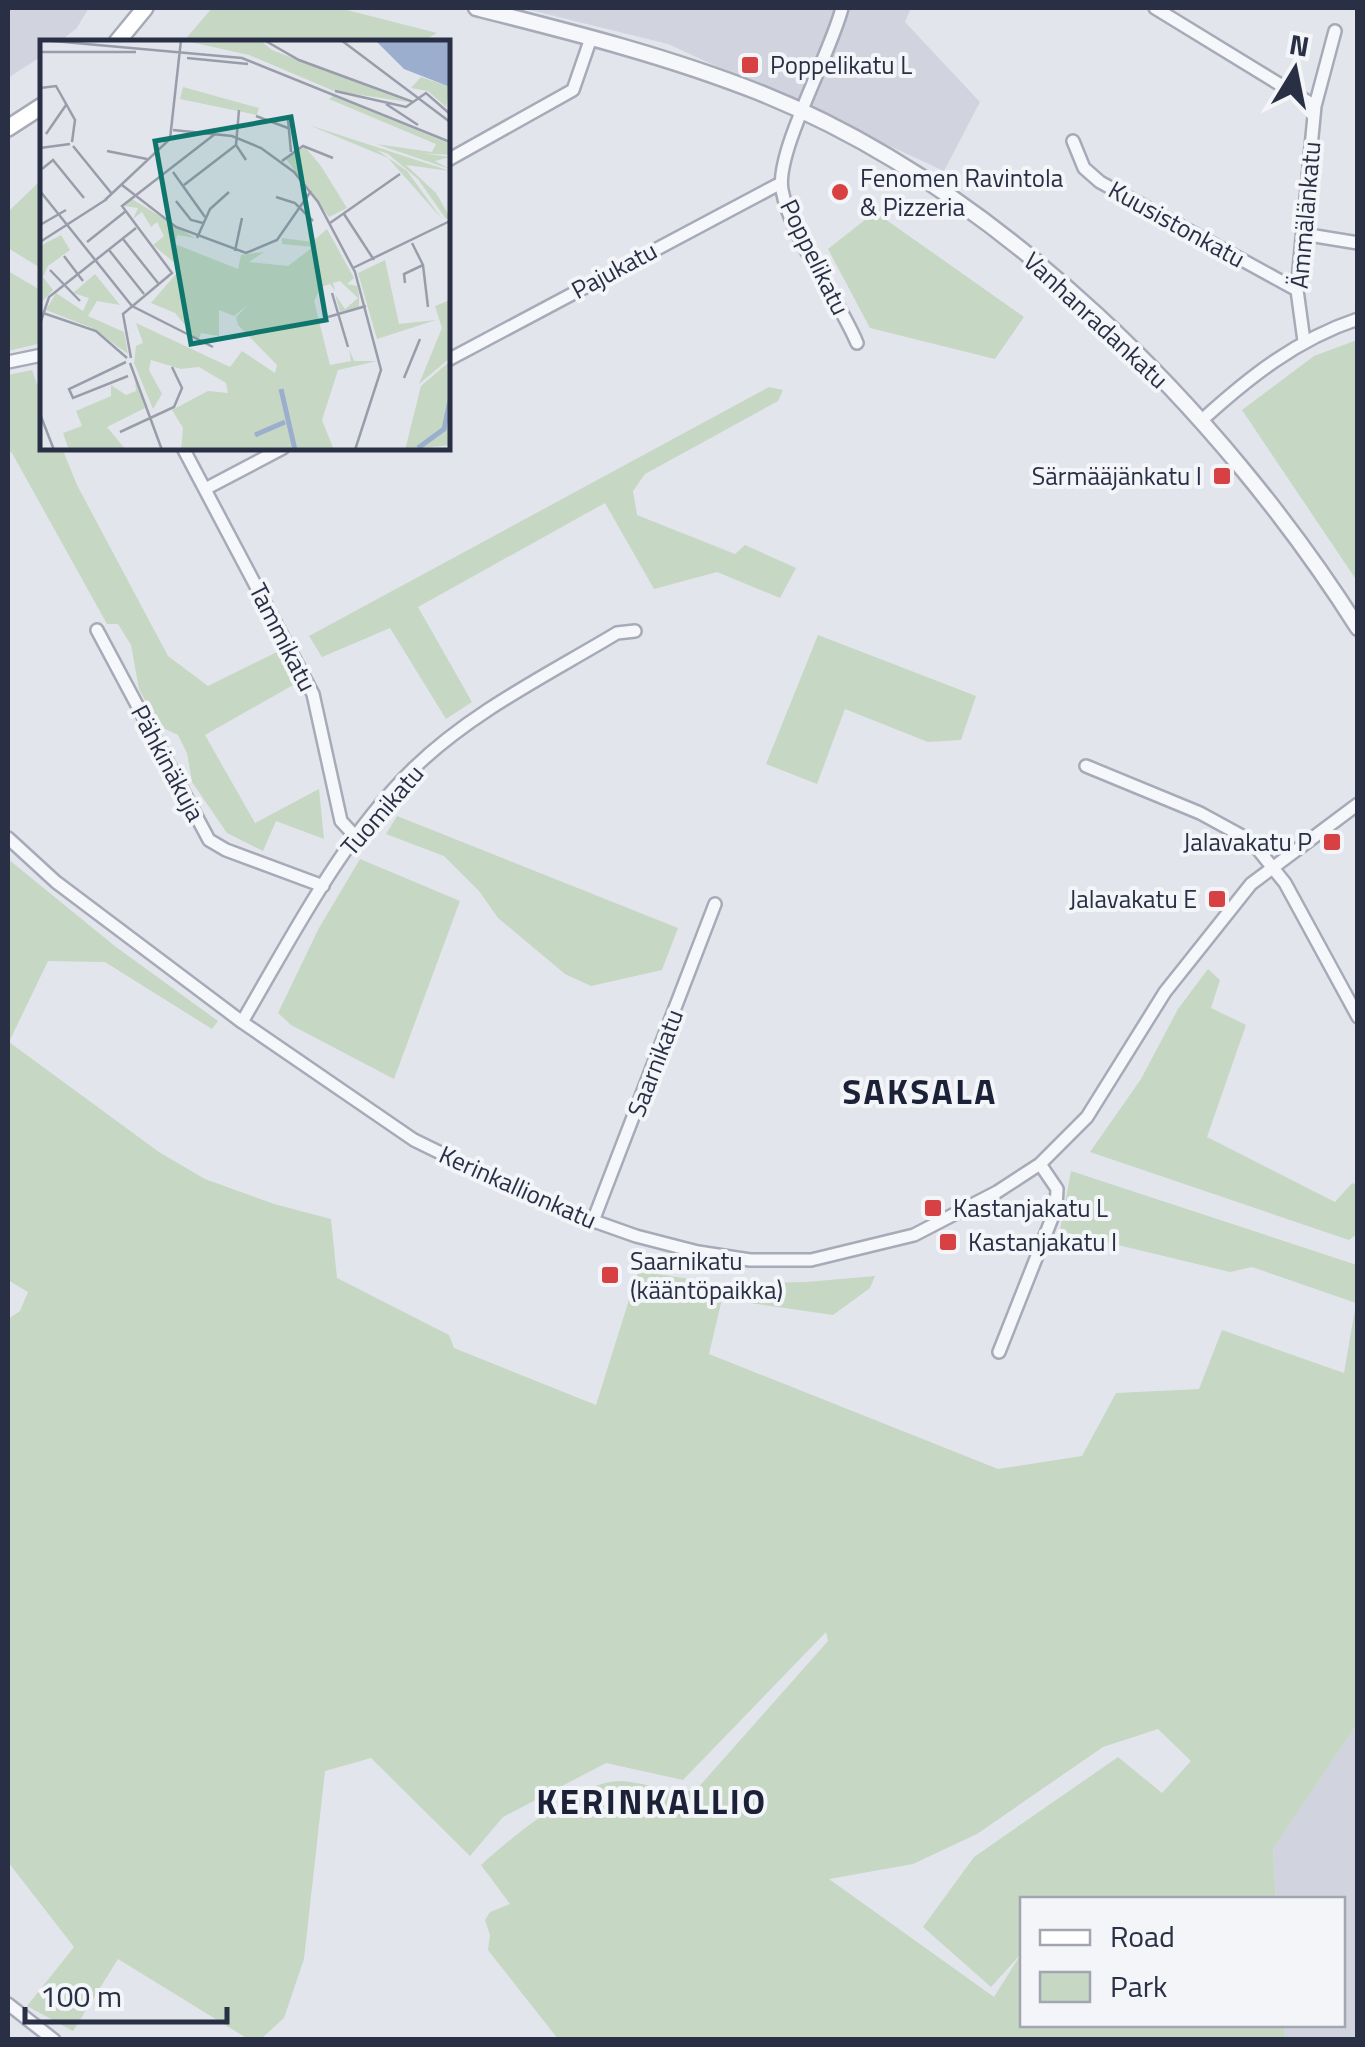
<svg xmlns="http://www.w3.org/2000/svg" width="1365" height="2047" viewBox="0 0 1365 2047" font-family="'Titillium Web',sans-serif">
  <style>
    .built { fill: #d1d4de }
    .green { fill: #c6d7c4; fill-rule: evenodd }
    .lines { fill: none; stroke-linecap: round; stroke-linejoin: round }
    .minor-casing { stroke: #a7abb7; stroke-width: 16 }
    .tertiary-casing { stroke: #a7abb7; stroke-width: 19 }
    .secondary-casing { stroke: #a7abb7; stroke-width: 20 }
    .minor { stroke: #f6f7fa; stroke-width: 11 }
    .tertiary { stroke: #f6f7fa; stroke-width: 14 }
    .secondary { stroke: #fff; stroke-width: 15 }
    .poi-dot { fill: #d84143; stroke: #f3f5f9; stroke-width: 4 }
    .labels { text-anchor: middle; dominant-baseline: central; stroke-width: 8; stroke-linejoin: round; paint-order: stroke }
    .poi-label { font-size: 25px; fill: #293046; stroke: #f3f5f9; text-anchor: start }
    .street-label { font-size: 25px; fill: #293046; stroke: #f3f5f9 }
    .district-label { font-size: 35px; font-weight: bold; letter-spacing: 2.5px; fill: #1b2137; stroke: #f3f5f9 }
    .inset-river { fill: none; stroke: #9caece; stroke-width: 5 }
    .inset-road { fill: none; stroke: #999daa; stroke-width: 2.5 }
    .view { fill: #0f766e; fill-opacity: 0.15; stroke: #0f766e; stroke-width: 5 }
    .inset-edge { fill: none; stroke: #293046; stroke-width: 5 }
  </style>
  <rect width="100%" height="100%" fill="#e3e5ec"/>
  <!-- built -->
  <path class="built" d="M 8,8 L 89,8 L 76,29 L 59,42 L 42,42 L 42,56 L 8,78 Z
    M 522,8 L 911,8 L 905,22 L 980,102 L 944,171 L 668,44 Z
    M 1357,1724 L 1357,2039 L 1285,2039 L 1284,2025 L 1342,2024 L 1342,1900 L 1276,1899 L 1273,1849 Z"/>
  <!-- green -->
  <path class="green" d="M 212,8 L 339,8 L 437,33 L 421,42 L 183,42 Z
    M 42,179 L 42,269 L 8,248 L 8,212 Z
    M 875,212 L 1024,317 L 995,359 L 870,328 L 828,249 Z
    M 8,271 L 42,291 L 42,343 L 8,351 Z
    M 1357,340 L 1358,340 L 1357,581 L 1242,410 L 1314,356 Z
    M 32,370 L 42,398 L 42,448 L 62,448 L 77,485 L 168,656 L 208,686 L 277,652 L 295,684 L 205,735 L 255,823 L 319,789 L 324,839 L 276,821 L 263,851 L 227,833 L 192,782 L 187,753 L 178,735 L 159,726 L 139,689 L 131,645 L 118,624 L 107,624 L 12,453 L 8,451 L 8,375 Z
    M 769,387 L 783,390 L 778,401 L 645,474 L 633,491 L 637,515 L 735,554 L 745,545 L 796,568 L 780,598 L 717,572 L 654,589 L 605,503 L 418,607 L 472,702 L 446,719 L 390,628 L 322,657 L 309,636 Z
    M 818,635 L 976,696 L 961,740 L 928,742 L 845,709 L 817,784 L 766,764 Z
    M 397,816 L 678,928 L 662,970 L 591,986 L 565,974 L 498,918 L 479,891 L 444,856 L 386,834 Z
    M 8,859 L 116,947 L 218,1021 L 212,1029 L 105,962 L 48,961 L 9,1042 L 159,1152 L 205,1179 L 274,1204 L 331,1219 L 337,1278 L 449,1335 L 454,1348 L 596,1405 L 638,1271 L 722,1284 L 806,1282 L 875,1276 L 870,1288 L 833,1315 L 722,1299 L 709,1354 L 998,1469 L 1082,1456 L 1116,1393 L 1199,1389 L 1222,1330 L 1344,1373 L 1356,1303 L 1252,1267 L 1230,1272 L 1060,1231 L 1071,1171 L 1357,1265 L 1357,1724 L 1273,1849 L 1276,1899 L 1022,1900 L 1022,2024 L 1284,2025 L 1285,2039 L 558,2039 L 488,1950 L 490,1935 L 485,1920 L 490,1912 L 510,1904 L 481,1865 C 509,1839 580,1781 619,1781 C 646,1781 668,1796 696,1790 L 828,1641 L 826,1632 L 683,1780 L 606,1763 L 503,1817 L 470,1856 L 371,1758 L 325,1771 L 304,1959 L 284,2018 L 261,2039 L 248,2039 L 118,1959 L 73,2031 L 27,2006 L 74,1947 L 8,1862 L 8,1319 L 20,1311 L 28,1292 L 8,1280 ZM 1158,1729 L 1191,1761 L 1162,1793 L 1118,1757 L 974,1857 L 923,1927 L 991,1987 L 1021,1954 L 994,1997 L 829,1879 L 913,1864 L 977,1834 L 1103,1747 Z
    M 360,859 L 460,901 L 394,1079 L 291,1025 L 278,1013 L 319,928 Z
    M 1208,969 L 1220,980 L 1211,1008 L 1246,1025 L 1207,1137 L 1335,1202 L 1352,1183 L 1357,1185 L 1357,1234 L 1349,1240 L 1090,1152 L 1141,1079 L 1178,1009 Z"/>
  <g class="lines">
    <!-- minor casing -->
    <g class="minor-casing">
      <path id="minor" d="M 842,8 C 831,53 775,152 782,190 C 791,239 837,295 857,343
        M 1155,8 L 1315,106
        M 1073,141 L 1084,168 L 1100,182 L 1297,290
        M 448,160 L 573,90 L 591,38
        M 1303,234 L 1358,243
        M 1304,341 L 1297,290 L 1315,106 L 1335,31
        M 448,360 L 781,183
        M 8,362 L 42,355
        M 1201,421 C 1248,378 1297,339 1358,319
        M 183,448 L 313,694 L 341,821 L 355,836
        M 207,488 L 283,448
        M 97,630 L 209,840 L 226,850 L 323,886
        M 1086,766 L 1200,813 L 1244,837 L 1256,847 L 1285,883 L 1358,1017
        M 8,838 L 56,882 L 242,1022 L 414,1140 L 543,1203 L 636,1236 L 698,1252 L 750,1260 L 811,1260 L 914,1235 L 997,1192 L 1040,1164 L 1087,1117 L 1165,992 L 1251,884 L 1358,804
        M 242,1022 C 293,935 341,840 413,769 C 471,712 549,674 617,633 L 635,631
        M 593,1221 L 715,904
        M 999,1352 L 1056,1208 L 1057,1189 L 1040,1164
        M 8,2004 L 54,2040"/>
    </g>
    <!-- tertiary casing -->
    <g class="tertiary-casing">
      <path id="tertiary" d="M 476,8 C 571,32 667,56 758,92 C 999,188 1221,412 1358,628"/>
    </g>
    <!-- secondary casing -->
    <g class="secondary-casing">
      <path id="secondary" d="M 117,42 L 145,8
        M 8,128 L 42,106"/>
    </g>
    <!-- minor -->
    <use href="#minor" class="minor"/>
    <!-- tertiary -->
    <use href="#tertiary" class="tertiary"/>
    <!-- secondary -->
    <use href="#secondary" class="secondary"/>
  </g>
  <!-- markers -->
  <g class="poi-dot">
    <rect x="740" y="55" width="20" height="20" rx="5"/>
    <circle cx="840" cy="192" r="10"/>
    <rect x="1212" y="466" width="20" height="20" rx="5"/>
    <rect x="1322" y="832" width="20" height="20" rx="5"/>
    <rect x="1207" y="889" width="20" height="20" rx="5"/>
    <rect x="923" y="1198" width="20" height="20" rx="5"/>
    <rect x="938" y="1232" width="20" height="20" rx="5"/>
    <rect x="600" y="1265" width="20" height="20" rx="5"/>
  </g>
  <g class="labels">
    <!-- poi labels -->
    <g class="poi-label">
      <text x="770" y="65">Poppelikatu L</text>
      <text x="860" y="178">Fenomen Ravintola<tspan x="860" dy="29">&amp; Pizzeria</tspan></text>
      <text x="1202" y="476" text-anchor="end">Särmääjänkatu I</text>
      <text x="1312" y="842" text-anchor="end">Jalavakatu P</text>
      <text x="1197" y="899" text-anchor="end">Jalavakatu E</text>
      <text x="953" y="1208">Kastanjakatu L</text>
      <text x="968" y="1242">Kastanjakatu I</text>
      <text x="630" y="1261">Saarnikatu<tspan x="630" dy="29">(kääntöpaikka)</tspan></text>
    </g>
    <!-- street labels -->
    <g class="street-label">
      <text transform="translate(1305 215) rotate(-85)">Ämmälänkatu</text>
      <text transform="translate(1177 224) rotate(29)">Kuusistonkatu</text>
      <text transform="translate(815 257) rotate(64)">Poppelikatu</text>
      <text transform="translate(614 270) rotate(-28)">Pajukatu</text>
      <text transform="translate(1096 320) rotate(43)">Vanhanradankatu</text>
      <text transform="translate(283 637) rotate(63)">Tammikatu</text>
      <text transform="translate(168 763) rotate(62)">Pähkinäkuja</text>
      <text transform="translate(382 810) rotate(-49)">Tuomikatu</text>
      <text transform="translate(655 1063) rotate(-69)">Saarnikatu</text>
      <text transform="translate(518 1187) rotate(24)">Kerinkallionkatu</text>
    </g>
    <!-- district labels -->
    <g class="district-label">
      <text x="920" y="1091">SAKSALA</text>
      <text x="652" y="1801">KERINKALLIO</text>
    </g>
  </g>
  <!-- overview -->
  <g transform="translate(40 40)">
    <rect width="410" height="410" fill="#e3e5ec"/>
    <path d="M 220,0 L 232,10 L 368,62 L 294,51 L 209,15 L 146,1 ZM 381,37 L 410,47 L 406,67 L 388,51 L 371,48 ZM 143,47 L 219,68 L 217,75 L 140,59 ZM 293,56 L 410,104 L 410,115 L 381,113 L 410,117 L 395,121 L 410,129 L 336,104 L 392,112 L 396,104 L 289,59 ZM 269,85 L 410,131 L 366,125 L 396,153 L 410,177 L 406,179 L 378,139 L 348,114 L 337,110 L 367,131 L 402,179 L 348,118 ZM 265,107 L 281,126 L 307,168 L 289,177 L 246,119 ZM 92,159 L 155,198 L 137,195 L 135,204 L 198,229 L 201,215 L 224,212 L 209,222 L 248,226 L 273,207 L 242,204 L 242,198 L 272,202 L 287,189 L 314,238 L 307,244 L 317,246 L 319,255 L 319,267 L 300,272 L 295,254 L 305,269 L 318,258 L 300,241 L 293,243 L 295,251 L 290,244 L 281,247 L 274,261 L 290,325 L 311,321 L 309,309 L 314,321 L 337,321 L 298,330 L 282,380 L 294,410 L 141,410 L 143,388 L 132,370 L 168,351 L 188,353 L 186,343 L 159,327 L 141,329 L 111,320 L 109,330 L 122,354 L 113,369 L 94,323 L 96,306 L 103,303 L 96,283 L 190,327 L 202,311 L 235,333 L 237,325 L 198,285 L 196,277 L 208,265 L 194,276 L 179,270 L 179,296 L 161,293 L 158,301 L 135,273 L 111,263 L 141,228 L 113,205 L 124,196 L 117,182 L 111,187 L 102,172 L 93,179 L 98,168 L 84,166 ZM 21,195 L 30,210 L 8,226 L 3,237 L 13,250 L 0,264 L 0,206 ZM 345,220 L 359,284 L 396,280 L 337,299 L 318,233 ZM 55,234 L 80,265 L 57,261 L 48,276 L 84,292 L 88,314 L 52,288 L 6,270 L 16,253 L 43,271 L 49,258 L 33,253 ZM 410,260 L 410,318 L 379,344 L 402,288 L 395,266 ZM 410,321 L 410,405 L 365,410 L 381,346 ZM 95,336 L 105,368 L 67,387 L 86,410 L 29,410 L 23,393 L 42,386 L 36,371 L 71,356 L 71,345 L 86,355 L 96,351 Z" fill="#c6d7c4"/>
    <path d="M 335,0 L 410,0 L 410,47 L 364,29 Z" fill="#9caece"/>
    <path class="inset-river" d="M 241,349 L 255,410M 215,395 L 245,382M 378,408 L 404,389 L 410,361"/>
    <path class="inset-road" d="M 2,0 L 202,18 L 410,102M 224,0 L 259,20 L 373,62M 301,0 L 410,82M 0,12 L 96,12M 147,18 L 208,24M 0,48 L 16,46 L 25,62 L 35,80 L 32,102M 295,51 L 366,67 L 386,53 L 410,74M 346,64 L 378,85M 199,70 L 196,105 L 206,120M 216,76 L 248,88M 248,80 L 251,112M 133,90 L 192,96 L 221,108 L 254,132 L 278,162 L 315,232 L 341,330 L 315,410M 6,94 L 26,65M 33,106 L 72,154M 0,108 L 30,104M 67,111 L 107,119M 242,121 L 263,106 L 293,118M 2,129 L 13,120 L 44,158M 133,132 L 165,177M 82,145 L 136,187 L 206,213 L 237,200 L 271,151M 144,145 L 196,105M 0,151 L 92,266 L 173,307M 236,157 L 255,163 L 273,181M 65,160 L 130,99 L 141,0M 136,161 L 151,180 L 163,183M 304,174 L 334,220M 290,183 L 360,134M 0,185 L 26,170M 157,198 L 170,169 L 189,152M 83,199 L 118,243M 0,202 L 67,159M 47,202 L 86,171M 372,203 L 383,225 L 388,267M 69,210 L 104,254M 195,211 L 202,178M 24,216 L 43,241M 313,228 L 410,181M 10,230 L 40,261M 365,243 L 364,234 L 383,225M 292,253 L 308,307M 3,273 L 56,291 L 87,318M 288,277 L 326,266M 0,284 L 9,257 L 96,188M 91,318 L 83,274 L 132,233 L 82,166 L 175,94M 86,322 L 29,349 L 33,358 L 88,336M 90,323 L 122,410M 364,338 L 380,299M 0,374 L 14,410M 80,392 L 134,367 L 142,348 L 132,327"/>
    <path class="view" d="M 251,77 L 286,280 L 151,304 L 115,101 Z"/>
    <rect width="410" height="410" class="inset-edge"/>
  </g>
  <!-- border -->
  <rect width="1365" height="2047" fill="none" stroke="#293046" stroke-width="20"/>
  <!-- legend -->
  <rect x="1020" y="1897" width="325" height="130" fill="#f3f5f9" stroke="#a2a6b1" stroke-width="2.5"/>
  <rect x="1040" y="1930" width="50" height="15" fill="#ffffff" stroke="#a2a6b1" stroke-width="2.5"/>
  <text x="1110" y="1947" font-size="30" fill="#293046">Road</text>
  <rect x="1040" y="1972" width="50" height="30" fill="#c6d7c4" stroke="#a2a6b1" stroke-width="2.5"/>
  <text x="1110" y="1997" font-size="30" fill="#293046">Park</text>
  <!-- north arrow -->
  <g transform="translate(1295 70) rotate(10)" stroke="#f3f5f9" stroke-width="8" paint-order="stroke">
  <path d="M0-8L18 38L0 25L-18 38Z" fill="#293046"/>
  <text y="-15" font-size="28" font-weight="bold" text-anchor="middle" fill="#293046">N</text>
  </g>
  <!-- scale -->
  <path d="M25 2007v15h202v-15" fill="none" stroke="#293046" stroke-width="5"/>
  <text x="40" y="2007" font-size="30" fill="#293046" stroke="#f3f5f9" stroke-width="8" paint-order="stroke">100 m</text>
</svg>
